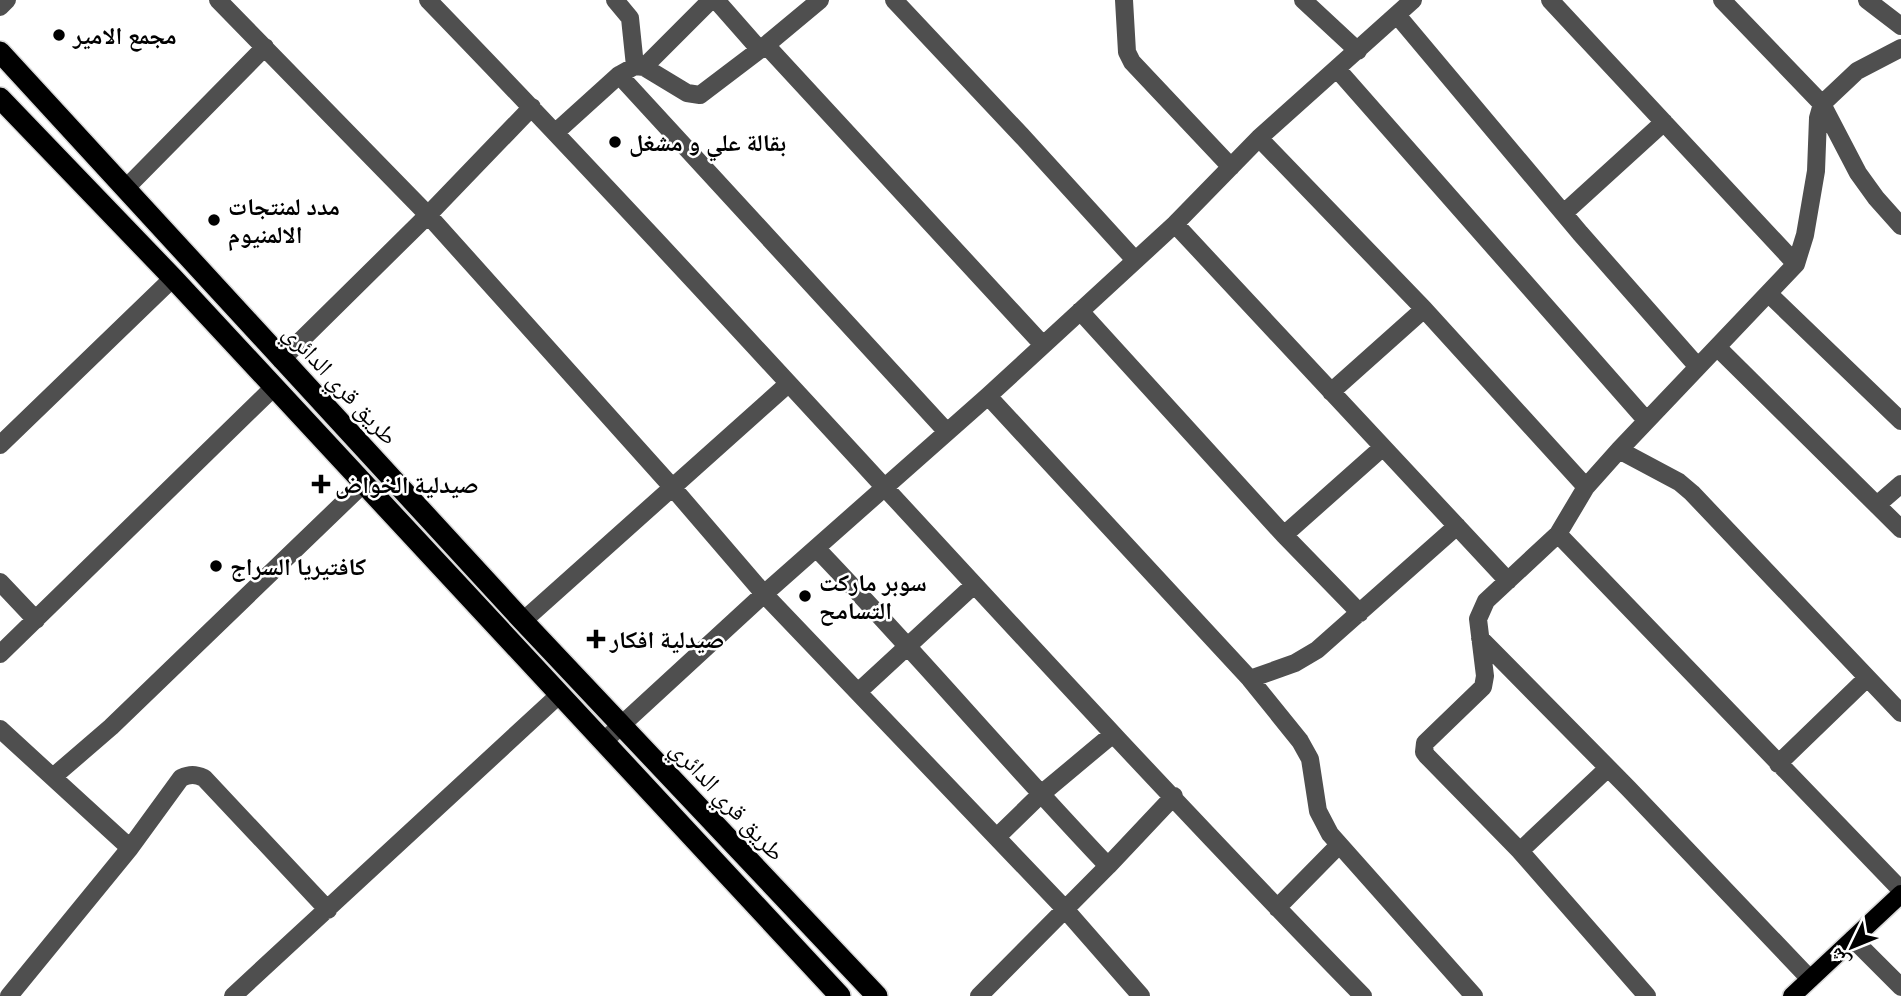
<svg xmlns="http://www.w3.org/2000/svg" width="1901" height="996" viewBox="0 0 1901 996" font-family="'IBM Plex Sans','Noto Naskh Arabic',sans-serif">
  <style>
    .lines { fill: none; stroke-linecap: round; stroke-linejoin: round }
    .major-casing { stroke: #dbdbdb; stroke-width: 21 }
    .highway-casing { stroke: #dbdbdb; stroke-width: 24 }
    .minor { stroke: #4f4f4f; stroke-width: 18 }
    .major { stroke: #000; stroke-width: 18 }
    .highway { stroke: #000; stroke-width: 21 }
    .poi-dot { fill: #000; stroke: #fff; stroke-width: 2.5 }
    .labels { text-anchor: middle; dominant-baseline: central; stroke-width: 5; stroke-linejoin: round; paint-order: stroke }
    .poi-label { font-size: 24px; font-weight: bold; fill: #000; stroke: #fff; text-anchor: start }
    .street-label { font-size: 24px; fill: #000; stroke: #fff }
  </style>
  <rect width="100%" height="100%" fill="#fff"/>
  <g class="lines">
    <!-- major casing -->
    <g class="major-casing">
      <path id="major" d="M 1792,996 L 1901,894"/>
    </g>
    <!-- highway casing -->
    <g class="highway-casing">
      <path id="highway" d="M 0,52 L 523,621 L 877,996
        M 0,98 L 173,278 L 840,996"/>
    </g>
    <!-- minor -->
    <path class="minor" d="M 218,0 L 428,215 L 673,488 L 764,594 L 1064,908 L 1141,996
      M 428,0 C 745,327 1045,671 1363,996
      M 615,0 L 630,18 L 635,66
      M 716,0 L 760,50
      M 894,0 L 1021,135 L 1135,260
      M 1124,0 L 1127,52 L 1132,62 L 1231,167
      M 1303,0 L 1358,51
      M 1550,0 L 1796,264
      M 1722,0 L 1822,104 L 1858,173 L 1876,198 L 1901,226
      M 1867,0 L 1901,26
      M 0,7 L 7,0
      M 1397,15 L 1580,233 L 1698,367
      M 766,45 L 1043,345
      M 644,67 L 711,0
      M 1337,69 L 1646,420
      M 619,75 L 947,432
      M 556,132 L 619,75 L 635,66 L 644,67 L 687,93 L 700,95 L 766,45 L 820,0
      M 1259,138 L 1424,309 L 1586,487
      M 125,189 L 265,47
      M 1564,213 L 1664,122
      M 1175,224 L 1508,581
      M 1769,294 L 1901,421
      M 1080,311 L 1284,535 L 1360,613
      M 1717,347 L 1901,529
      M 281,360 L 428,215 L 532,107
      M 1331,392 L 1424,309
      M 988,396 L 1250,679 L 1300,741 L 1310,759 L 1318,811 L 1330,834 L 1474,996
      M 0,445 L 173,278
      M 1619,450 L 1679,482 L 1692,493 L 1901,713
      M 1878,504 L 1901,484
      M 1558,534 L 1901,890
      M 1284,535 L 1383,447
      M 816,548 C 916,652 1009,762 1108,866
      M 0,582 L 36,620
      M 523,621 L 788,384
      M 1480,638 L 1628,788 L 1810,979
      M 0,654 L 274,387
      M 1250,679 L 1295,663 L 1317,650 L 1457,526
      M 858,692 L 974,585
      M 0,729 L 130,848
      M 603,742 L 764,594 L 988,396 L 1175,224 L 1259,138 L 1413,0
      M 1778,764 L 1867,678
      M 53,777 L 111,727 L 363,484
      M 997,837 L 1040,795 L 1113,734
      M 1520,851 L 1607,769
      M 1277,908 L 1339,845
      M 1853,939 L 1901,987
      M 9,996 L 130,848 L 181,778 C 190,774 195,774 204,778 L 328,910
      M 233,996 L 559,695
      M 979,996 L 1108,866 L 1174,796
      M 1647,996 L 1520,851 L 1427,756 L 1424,752 L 1425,743 L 1483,687 L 1485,676 L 1478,619 L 1486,601 L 1558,534 L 1586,487 L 1619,450 L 1796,264 L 1805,235 L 1816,171 L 1818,118 L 1822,104 L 1857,71 L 1901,48"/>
    <!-- major -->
    <use href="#major" class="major"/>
    <!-- highway -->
    <use href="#highway" class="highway"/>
  </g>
  <!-- markers -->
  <g class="poi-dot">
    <circle cx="59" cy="35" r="7"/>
    <circle cx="615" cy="142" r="7"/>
    <circle cx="214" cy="220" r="7"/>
    <path d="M317.5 473.5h7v7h7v7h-7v7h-7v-7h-7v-7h7z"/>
    <circle cx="216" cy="566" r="7"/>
    <circle cx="805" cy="596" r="7"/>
    <path d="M592.5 628.5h7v7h7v7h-7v7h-7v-7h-7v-7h7z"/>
  </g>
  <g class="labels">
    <!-- poi labels -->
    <g class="poi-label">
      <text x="73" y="35">مجمع الامير</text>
      <text x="629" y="142">بقالة علي و مشغل</text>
      <text x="228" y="206">مدد لمنتجات<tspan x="228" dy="28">الالمنيوم</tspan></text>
      <text x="335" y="484">صيدلية الخواض</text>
      <text x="230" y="566">كافتيريا السراج</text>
      <text x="819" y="582">سوبر ماركت<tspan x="819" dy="28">التسامح</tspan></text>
      <text x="610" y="639">صيدلية افكار</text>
    </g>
    <!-- street labels -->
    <g class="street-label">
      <text transform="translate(341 384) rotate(47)">طريق قري الدائري</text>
      <text transform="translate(728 800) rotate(47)">طريق قري الدائري</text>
    </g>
  </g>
  <!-- north arrow -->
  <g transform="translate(1852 947) rotate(227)" stroke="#ffffff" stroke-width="5" paint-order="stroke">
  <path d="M0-5L12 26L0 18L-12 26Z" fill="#000000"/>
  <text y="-10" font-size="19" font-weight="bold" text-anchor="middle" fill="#000000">ش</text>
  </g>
</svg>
